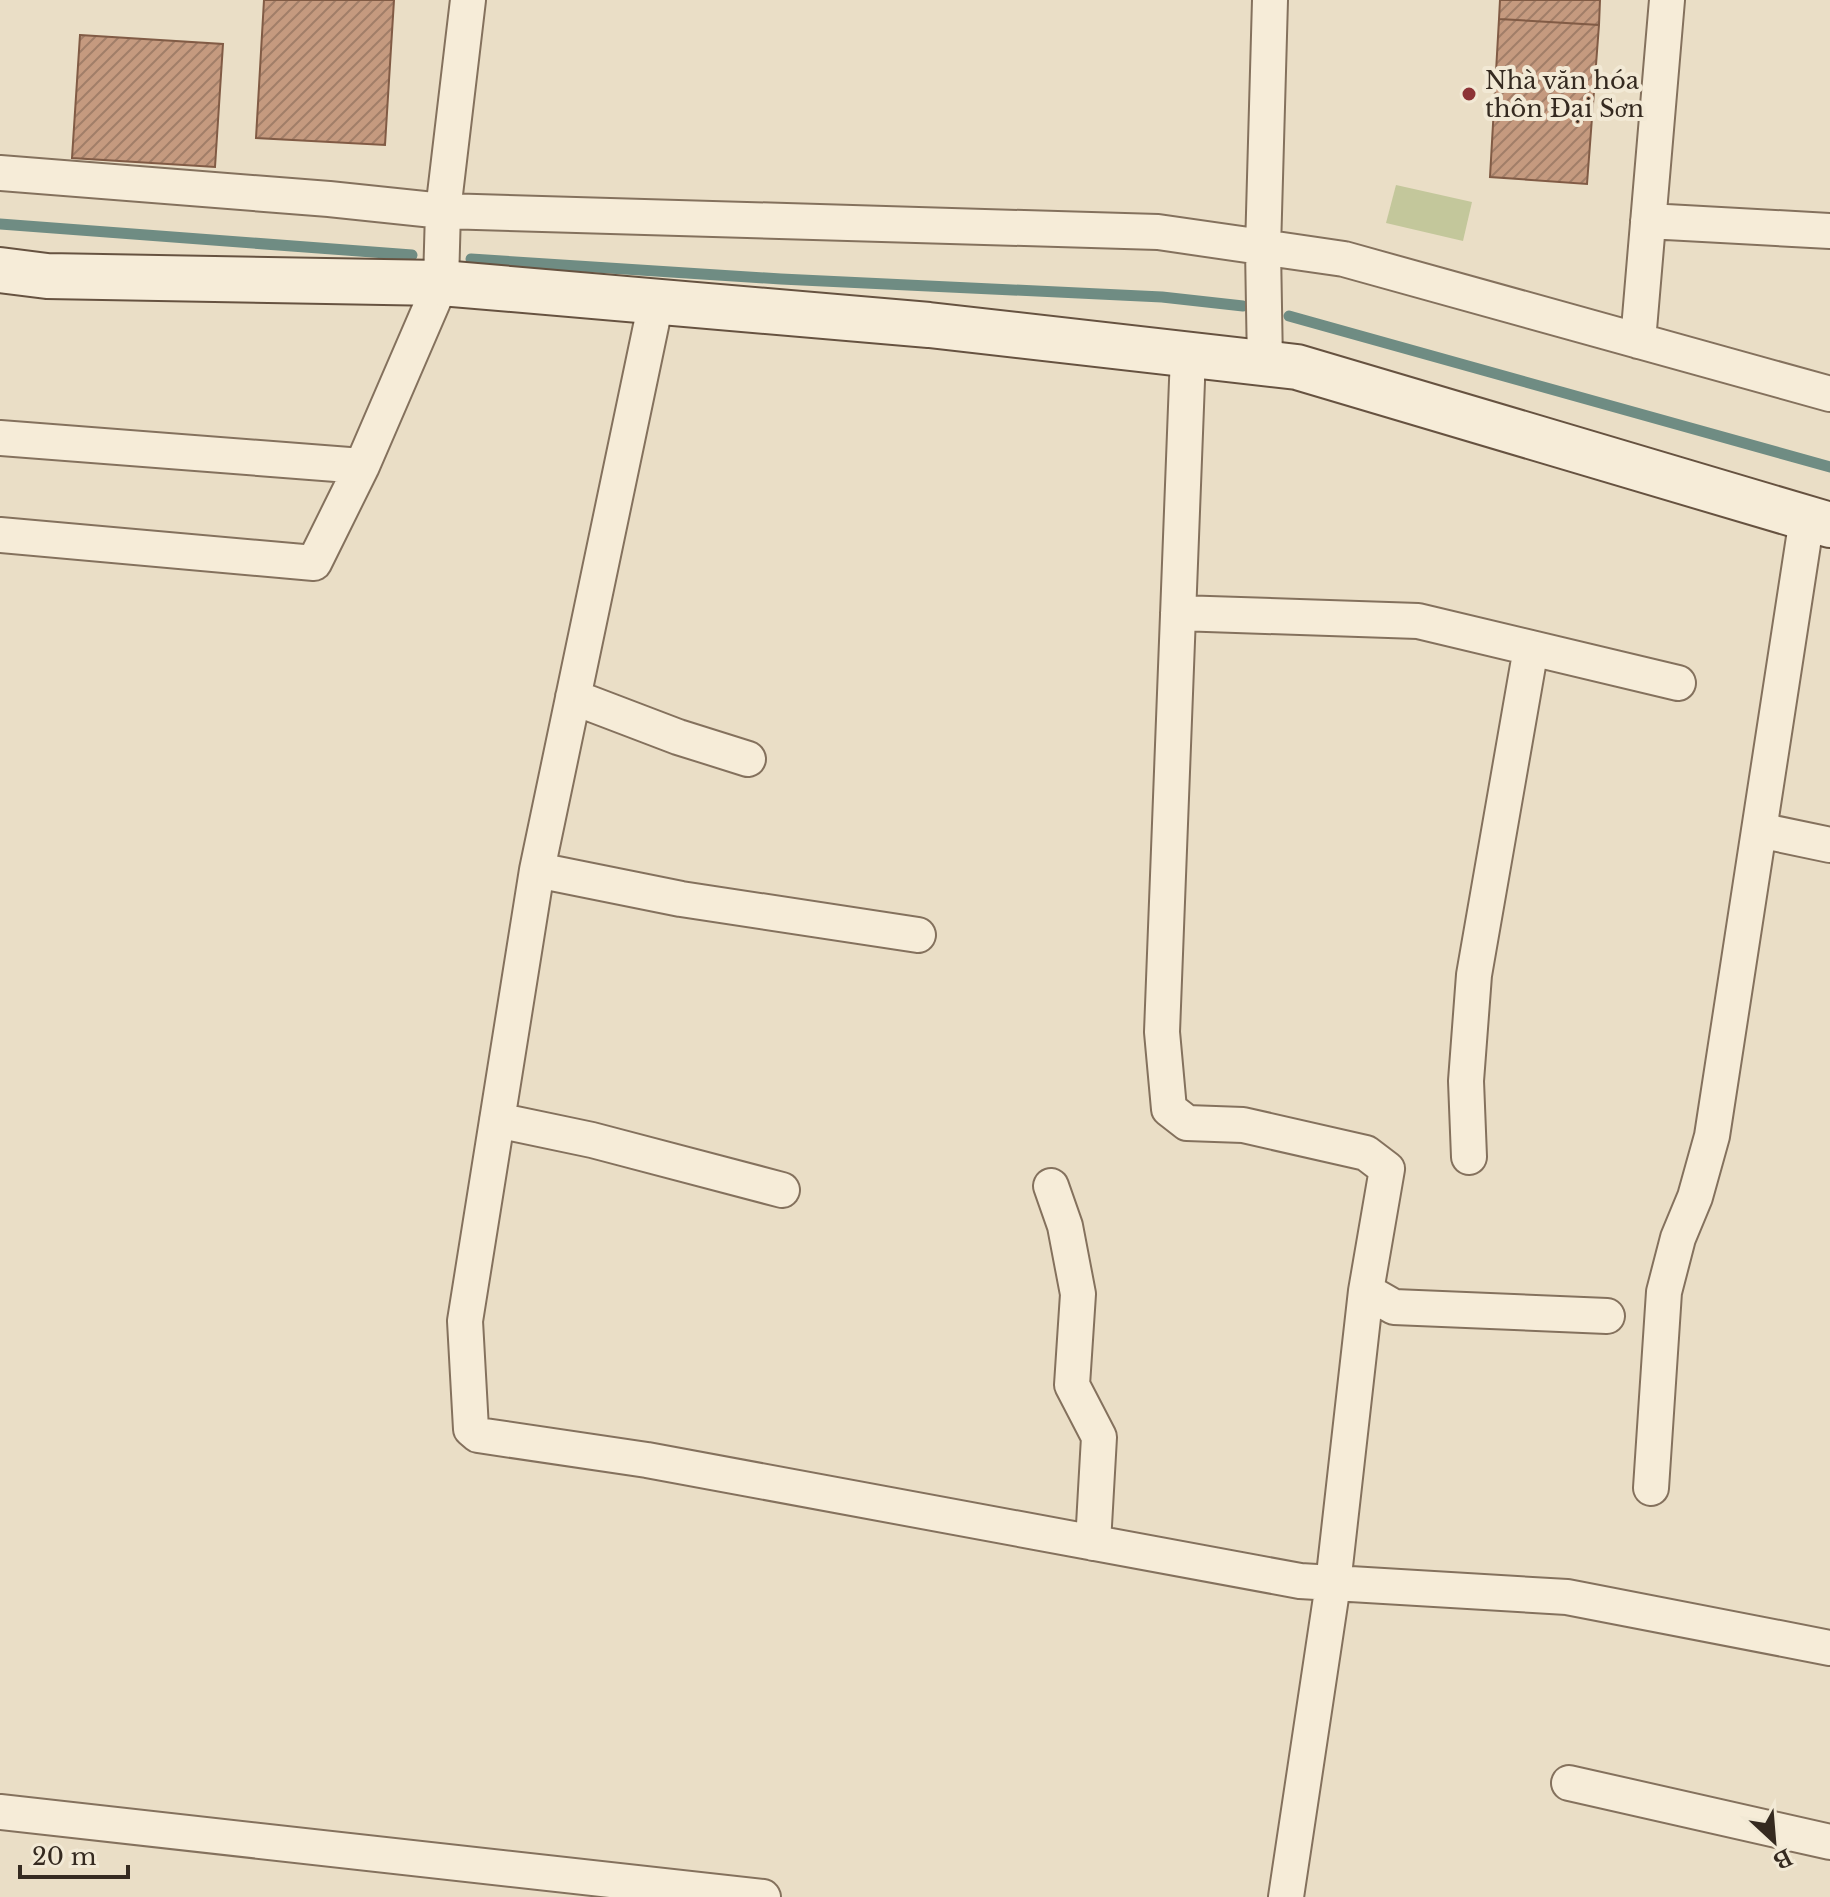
<svg xmlns="http://www.w3.org/2000/svg" width="1830" height="1897" viewBox="0 0 1830 1897" font-family="'Libre Baskerville',serif">
  <style>
    .grass { fill: #c3c79b }
    .lines { fill: none; stroke-linecap: round; stroke-linejoin: round }
    .stream { stroke: #6f8c83; stroke-width: 11 }
    .building { fill: url(#building-hatch); stroke: #815b45; stroke-width: 2 }
    .street-casing { stroke: #84715d; stroke-width: 38 }
    .secondary-casing { stroke: #665240; stroke-width: 48 }
    .street { stroke: #f6ecd8; stroke-width: 34 }
    .secondary { stroke: #f6ecd8; stroke-width: 44 }
    .poi-dot { fill: #8d3336; stroke: #f2e9d5; stroke-width: 3 }
    .labels { text-anchor: middle; dominant-baseline: central; stroke-width: 8; stroke-linejoin: round; paint-order: stroke }
    .poi-label { font-size: 24px; fill: #352a20; stroke: #f2e9d5; text-anchor: start }
  </style>
  <defs>
    <pattern id="building-hatch" width="6" height="6" patternUnits="userSpaceOnUse" patternTransform="scale(2)"><rect width="6" height="6" fill="#c59a7f"/><path d="M-1 1l2-2M0 6l6-6M5 7l2-2" fill="none" stroke="#a17e68"/></pattern>
  </defs>
  <rect width="100%" height="100%" fill="#eadec6"/>
  <!-- grass -->
  <path class="grass" d="M 1396,185 L 1472,202 L 1463,241 L 1386,223 Z"/>
  <g class="lines">
    <!-- stream -->
    <path class="stream" d="M 0,224 L 412,255
      M 471,259 L 781,279 L 1162,297 L 1243,306
      M 1289,316 L 1830,467"/>
  </g>
  <!-- building -->
  <path class="building" d="M 264,0 L 394,0 L 385,145 L 256,138 Z
    M 1500,0 L 1600,0 L 1599,25 L 1499,19 Z
    M 1499,19 L 1599,25 L 1587,184 L 1490,177 Z
    M 80,35 L 223,44 L 215,167 L 72,158 Z"/>
  <g class="lines">
    <!-- street casing -->
    <g class="street-casing">
      <path id="street" d="M 0,173 L 329,199 L 443,211 L 1158,232 L 1344,259 L 1830,394
        M 1648,221 L 1830,231
        M 656,302 L 537,870 L 465,1321 L 471,1429 L 478,1435 L 647,1460 L 1300,1581 L 1567,1597 L 1830,1648
        M 1638,341 L 1667,0
        M 1188,355 L 1162,1032 L 1169,1109 L 1187,1123 L 1243,1125 L 1366,1153 L 1387,1169 L 1366,1291 L 1333,1584 L 1286,1897
        M 1265,364 L 1263,249 L 1270,0
        M 0,438 L 362,466
        M 0,535 L 314,563 L 362,466 L 441,283 L 443,211 L 468,0
        M 1178,613 L 1418,621 L 1678,683
        M 573,697 L 678,737 L 748,759
        M 1759,830 L 1830,845
        M 537,870 L 681,899 L 918,935
        M 497,1120 L 592,1140 L 782,1190
        M 1469,1157 L 1466,1081 L 1474,975 L 1531,648
        M 1051,1186 L 1065,1226 L 1078,1294 L 1072,1385 L 1099,1437 L 1093,1543
        M 1366,1291 L 1394,1307 L 1607,1316
        M 1651,1488 L 1664,1292 L 1678,1238 L 1695,1197 L 1712,1136 L 1807,518
        M 1569,1783 L 1830,1842
        M 0,1812 L 763,1897"/>
    </g>
    <!-- secondary casing -->
    <g class="secondary-casing">
      <path id="secondary" d="M 0,270 L 47,276 L 441,283 L 929,325 L 1297,367 L 1830,525"/>
    </g>
    <!-- street -->
    <use href="#street" class="street"/>
    <!-- secondary -->
    <use href="#secondary" class="secondary"/>
  </g>
  <!-- markers -->
  <circle class="poi-dot" cx="1469" cy="94" r="8"/>
  <g class="labels">
    <!-- poi labels -->
    <g class="poi-label">
      <text x="1485" y="80">Nhà văn hóa<tspan x="1485" dy="28">thôn Đại Sơn</tspan></text>
    </g>
  </g>
  <!-- north arrow -->
  <g transform="translate(1774 1841) rotate(154)" stroke="#f2e9d5" stroke-width="6" paint-order="stroke">
  <path d="M0-6L14 30L0 20L-14 30Z" fill="#352a20"/>
  <text y="-12" font-size="22" font-weight="bold" text-anchor="middle" fill="#352a20">B</text>
  </g>
  <!-- scale -->
  <path d="M20 1865v12h108v-12" fill="none" stroke="#352a20" stroke-width="4"/>
  <text x="32" y="1865" font-size="24" fill="#352a20" stroke="#f2e9d5" stroke-width="6" paint-order="stroke">20 m</text>
</svg>
